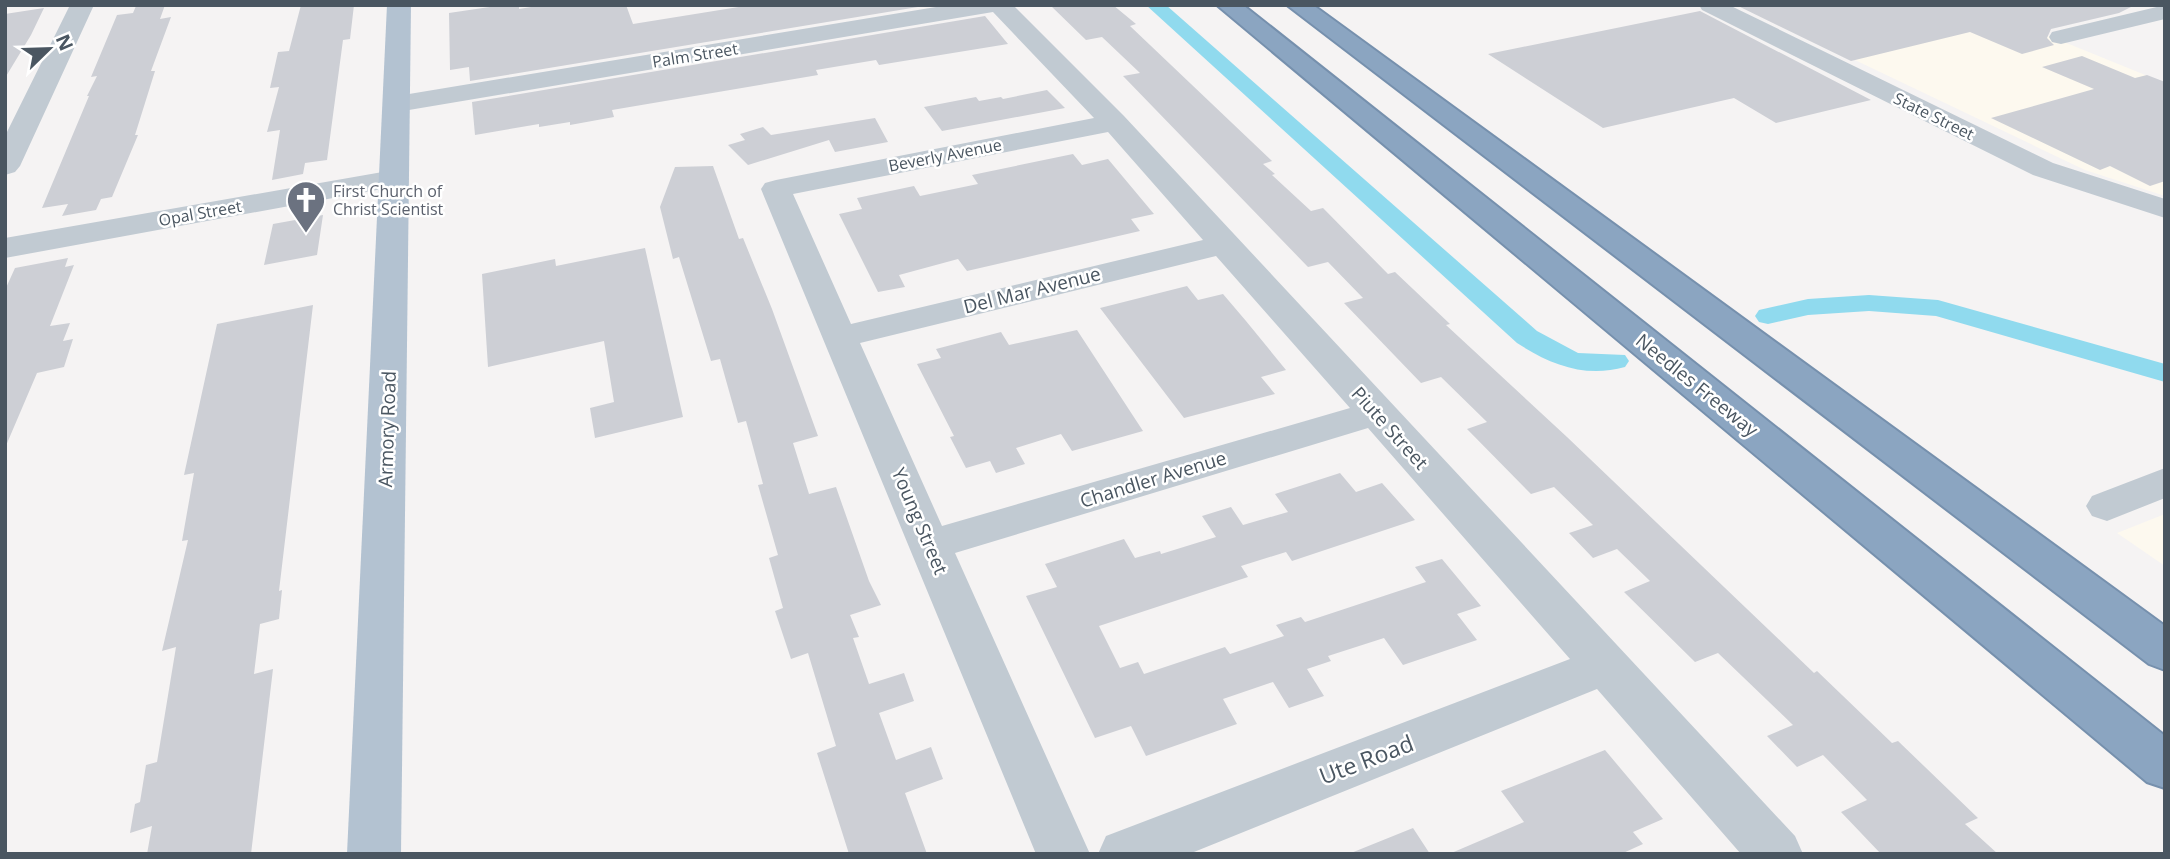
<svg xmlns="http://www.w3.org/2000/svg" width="2170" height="859" viewBox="0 0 2170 859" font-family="'Open Sans',sans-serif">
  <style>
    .commercial { fill: #fdf9ef }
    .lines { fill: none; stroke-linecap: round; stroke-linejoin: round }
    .canal { fill: #90daee; fill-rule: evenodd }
    .building { fill: #cdcfd5 }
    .highway-casing { stroke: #7690ad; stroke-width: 4 }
    .minor { fill: #c1cad2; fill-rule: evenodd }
    .major { fill: #b3c2d1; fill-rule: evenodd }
    .highway { fill: #8ba5c1; fill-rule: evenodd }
    .labels { text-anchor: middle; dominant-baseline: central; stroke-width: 5; stroke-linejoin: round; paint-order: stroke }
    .far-street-label { font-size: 16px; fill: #4a5661; stroke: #fff }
    .far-worship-label { font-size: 16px; fill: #5b616d; stroke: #fff; text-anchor: start }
    .street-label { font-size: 19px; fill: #4a5661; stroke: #fff }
    .near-street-label { font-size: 23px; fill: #4a5661; stroke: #fff }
  </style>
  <rect width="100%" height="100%" fill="#f5f3f3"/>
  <!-- commercial -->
  <path class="commercial" d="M 1740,5 L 1973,5 L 2165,83 L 2165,196 L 2085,170 Z
    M 2165,514 L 2165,566 L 2117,533 Z"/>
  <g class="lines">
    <!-- canal -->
    <path class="canal" d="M 1146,5 L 1166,5 L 1537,331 L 1578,353 L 1625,355 L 1629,361 L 1625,367 C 1585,378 1551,365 1517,343 Z
      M 1869,295 L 1938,300 L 2165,364 L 2165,382 L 1936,316 L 1869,311 L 1808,315 L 1768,324 L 1759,322 L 1755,316 L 1759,310 L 1808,299 Z"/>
  </g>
  <!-- building -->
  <path class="building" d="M 165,5 L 160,19 L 171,17 L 151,71 L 155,71 L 135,135 L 138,135 L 112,197 L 101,199 L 96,210 L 62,216 L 68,204 L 42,208 L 89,96 L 87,96 L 97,76 L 91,77 L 117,15 L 133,13 L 136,6 Z
    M 301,5 L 354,5 L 350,39 L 343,40 L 327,160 L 305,163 L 303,174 L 272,180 L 280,130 L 267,132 L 279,87 L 270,88 L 278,52 L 289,51 Z
    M 503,5 L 519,5 L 519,9 L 543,5 L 626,5 L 633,24 L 751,5 L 930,5 L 470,81 L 469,67 L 450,70 L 449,13 Z
    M 1050,5 L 1113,5 L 1136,24 L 1130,26 L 1272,161 L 1263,164 L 1275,174 L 1272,175 L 1311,211 L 1323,208 L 1388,274 L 1395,272 L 1450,324 L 1446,325 L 1567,437 L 1814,673 L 1817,671 L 1892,743 L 1898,741 L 1978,818 L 1965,824 L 1998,854 L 1881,854 L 1841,812 L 1867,800 L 1823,755 L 1797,767 L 1767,736 L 1793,725 L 1718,653 L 1695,662 L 1624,592 L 1650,581 L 1617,549 L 1593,558 L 1569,533 L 1593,525 L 1554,487 L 1531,494 L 1467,429 L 1487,422 L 1441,377 L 1421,383 L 1344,303 L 1363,298 L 1328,262 L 1308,267 L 1123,76 L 1140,73 L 1102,37 L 1086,40 Z
    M 1736,5 L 2135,5 L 2119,13 L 2051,29 L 2047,38 L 2054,45 L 2022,54 L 1970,32 L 1851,61 Z
    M 44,8 L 31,35 L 5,78 L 5,14 Z
    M 1700,11 L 1871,100 L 1776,123 L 1734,98 L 1603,128 L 1488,54 Z
    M 985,16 L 1008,44 L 879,65 L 876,60 L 816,70 L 818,75 L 612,110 L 614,117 L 570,125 L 570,122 L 539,127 L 539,124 L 475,135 L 472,102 Z
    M 2082,56 L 2135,78 L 2147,75 L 2165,82 L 2165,181 L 2150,186 L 2110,166 L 2100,170 L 1991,118 L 2094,89 L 2042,67 Z
    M 1047,90 L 1065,108 L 942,131 L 924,107 L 976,97 L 979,101 L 1001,97 L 1003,99 Z
    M 875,118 L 888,142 L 835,152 L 829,140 L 748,165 L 728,145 L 745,140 L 740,134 L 763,127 L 771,135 Z
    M 1073,154 L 1082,165 L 1108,159 L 1154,214 L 1131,219 L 1140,231 L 967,271 L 958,259 L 899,275 L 905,287 L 878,292 L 839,214 L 862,209 L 857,198 L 914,186 L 920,196 L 978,184 L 972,175 Z
    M 713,166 L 739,239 L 743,238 L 772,309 L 818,436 L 793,443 L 809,494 L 836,487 L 869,581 L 881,605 L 850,615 L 859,637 L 853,638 L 869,684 L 904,673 L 914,701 L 879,713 L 896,760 L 931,747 L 943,779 L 905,793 L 927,854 L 849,854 L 817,753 L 836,746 L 808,653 L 791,659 L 775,611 L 783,608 L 769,558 L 778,555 L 758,485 L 763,484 L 746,421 L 738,423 L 720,359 L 711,361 L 679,257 L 673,259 L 660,207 L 675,167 Z
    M 323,215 L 317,255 L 264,265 L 273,224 Z
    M 645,248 L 683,417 L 595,438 L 590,408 L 614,402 L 604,341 L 488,367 L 482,274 L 555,259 L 556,266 Z
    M 68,258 L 65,267 L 74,265 L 50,326 L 70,323 L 63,341 L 73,339 L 64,367 L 37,373 L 5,448 L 5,290 L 15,268 Z
    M 1187,286 L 1198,300 L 1223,294 L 1246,321 L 1286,370 L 1261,377 L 1275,394 L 1184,418 L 1100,308 Z
    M 313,305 L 279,591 L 282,590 L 279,619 L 260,624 L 254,674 L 273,669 L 251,854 L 147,854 L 152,826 L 130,833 L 135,804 L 140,802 L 146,765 L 157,762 L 176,647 L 162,651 L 188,540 L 182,541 L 194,473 L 184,475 L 217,324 Z
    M 1077,330 L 1143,431 L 1072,451 L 1061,434 L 1016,448 L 1025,464 L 996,473 L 990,461 L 966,468 L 950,437 L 954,436 L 917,364 L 941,358 L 936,349 L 1001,332 L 1009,345 Z
    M 1340,473 L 1356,492 L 1382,483 L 1415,520 L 1292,561 L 1286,552 L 1241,566 L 1248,577 L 1099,626 L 1120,668 L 1138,662 L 1144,674 L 1225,647 L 1230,654 L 1284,636 L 1276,625 L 1301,617 L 1305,622 L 1426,582 L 1415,567 L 1442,559 L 1481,606 L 1457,614 L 1477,640 L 1403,665 L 1384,638 L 1328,656 L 1331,661 L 1307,669 L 1324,696 L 1289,708 L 1273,682 L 1223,699 L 1237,724 L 1146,756 L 1131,726 L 1095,738 L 1026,596 L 1057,587 L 1045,564 L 1124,539 L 1135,558 L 1160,551 L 1161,554 L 1216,537 L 1202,516 L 1231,507 L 1243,525 L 1288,512 L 1275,494 Z
    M 1605,750 L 1663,819 L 1633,832 L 1643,844 L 1621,854 L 1449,854 L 1524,822 L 1501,791 Z
    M 1413,828 L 1430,854 L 1351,854 L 1351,853 Z"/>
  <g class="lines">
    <!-- highway casing -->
    <g class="highway-casing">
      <path id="highway" d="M 1217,5 L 1243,5 L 2165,736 L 2165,788 L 2147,782 Z
        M 1287,5 L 1313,5 L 2165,626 L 2165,670 L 2149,664 Z"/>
    </g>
    <!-- minor -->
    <path class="minor" d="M 70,5 L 94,5 L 20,166 L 15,172 L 5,175 L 5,136 Z
      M 948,5 L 1013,5 L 1124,116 L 1795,836 L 1803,854 L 1741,854 L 1597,689 L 1189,854 L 1098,854 L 1106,836 L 1570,659 L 1368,428 L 955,553 L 1090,854 L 1036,854 L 761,189 L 765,183 L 776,180 L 1094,118 L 993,12 L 397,112 L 388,110 L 384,104 L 388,98 L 397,96 ZM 1108,132 L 1203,240 L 851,324 L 793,194 ZM 1216,256 L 1350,408 L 942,526 L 860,343 Z
      M 1699,5 L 1729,5 L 2053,163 L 2165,199 L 2165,218 L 2033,175 L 1702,10 Z
      M 2165,5 L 2165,19 L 2061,44 L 2052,42 L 2049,37 L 2052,32 Z
      M 394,170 L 404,173 L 409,179 L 404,185 L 5,258 L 5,238 Z
      M 2165,468 L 2165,498 L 2107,521 L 2092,516 L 2086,506 L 2092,496 Z"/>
    <!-- major -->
    <path class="major" d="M 387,5 L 411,5 L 401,854 L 347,854 Z"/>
    <!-- highway -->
    <use href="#highway" class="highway"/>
  </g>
  <!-- icons -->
  <defs>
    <g id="church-pin" transform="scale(2.0125)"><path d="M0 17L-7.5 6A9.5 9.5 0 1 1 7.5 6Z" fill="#6b7280" stroke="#fff"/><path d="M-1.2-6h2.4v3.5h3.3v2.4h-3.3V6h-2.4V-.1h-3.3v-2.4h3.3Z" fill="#fff"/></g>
  </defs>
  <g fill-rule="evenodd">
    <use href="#church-pin" x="306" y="200"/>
  </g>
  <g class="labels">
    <!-- far-street labels -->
    <g class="far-street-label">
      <text transform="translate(695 55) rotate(-9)">Palm Street</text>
      <text transform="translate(1934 116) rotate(26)">State Street</text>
      <text transform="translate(945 155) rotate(-11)">Beverly Avenue</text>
      <text transform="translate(200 213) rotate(-10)">Opal Street</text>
    </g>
    <!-- far-worship labels -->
    <g class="far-worship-label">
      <text x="333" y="191">First Church of<tspan x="333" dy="18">Christ Scientist</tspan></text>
    </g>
    <!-- street labels -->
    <g class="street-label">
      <text transform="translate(1032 290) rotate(-14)">Del Mar Avenue</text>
      <text transform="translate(1697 385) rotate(39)">Needles Freeway</text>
      <text transform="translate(1390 428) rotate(48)">Piute Street</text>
      <text transform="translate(387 429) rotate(-88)">Armory Road</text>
      <text transform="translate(1153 479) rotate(-17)">Chandler Avenue</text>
      <text transform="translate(920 521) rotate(67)">Young Street</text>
    </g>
    <!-- near-street labels -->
    <g class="near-street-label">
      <text transform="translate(1366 759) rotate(-21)">Ute Road</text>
    </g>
  </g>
  <!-- border -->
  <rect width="2170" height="859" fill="none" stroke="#4a5661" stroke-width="14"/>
  <!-- north arrow -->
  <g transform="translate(49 49) rotate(67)" stroke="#ffffff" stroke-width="5" paint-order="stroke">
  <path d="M0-5L12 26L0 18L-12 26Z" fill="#4a5661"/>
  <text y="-10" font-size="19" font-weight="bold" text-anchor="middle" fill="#4a5661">N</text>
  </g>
</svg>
